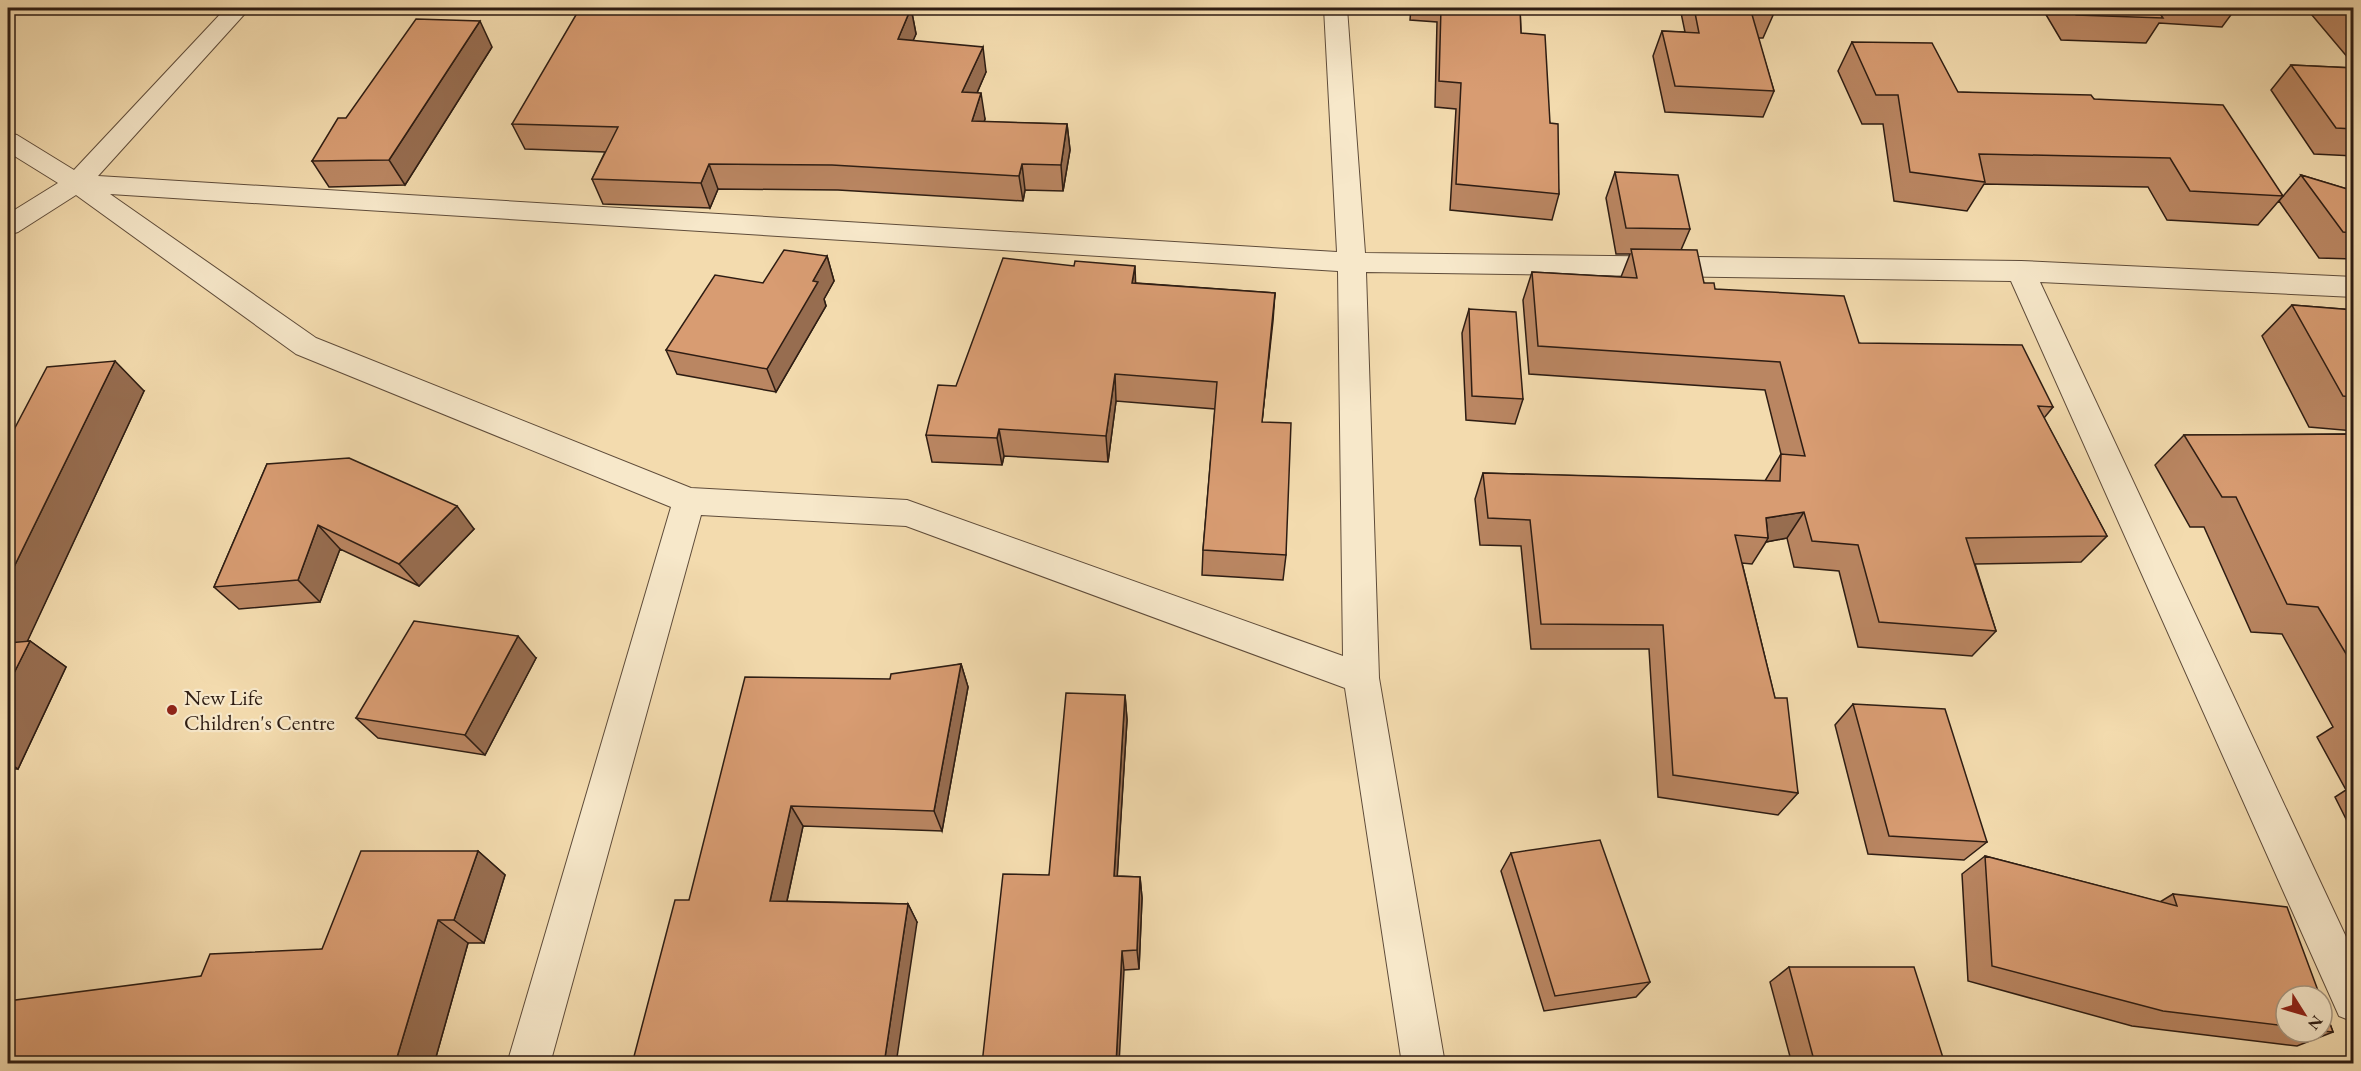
<svg xmlns="http://www.w3.org/2000/svg" width="2361" height="1071" viewBox="0 0 2361 1071" font-family="'EB Garamond',serif">
  <style>
    .lines { fill: none; stroke-linecap: round; stroke-linejoin: round }
    .street-casing { stroke: #5f4c3a; stroke-width: 2 }
    .street { fill: #f7e8ca; fill-rule: evenodd }
    .wall { fill: #ba8662; stroke: #2e1d13; stroke-width: 1.5 }
    .shaded-wall { fill: #976d50; stroke: #2e1d13; stroke-width: 1.5 }
    .building { fill: #d89c72; stroke: #2e1d13; stroke-width: 1.5 }
    .poi-dot { fill: #8f2418; stroke: #f7e8ca; stroke-width: 2 }
    .labels { text-anchor: middle; dominant-baseline: central; stroke-width: 4.5; stroke-linejoin: round; paint-order: stroke }
    .poi-label { font-size: 22px; fill: #2e1d13; stroke: #f7e8ca; text-anchor: start }
  </style>
  <rect width="100%" height="100%" fill="#f3dbae"/>
  <filter id="stains"><feTurbulence type="fractalNoise" baseFrequency=".00333" numOctaves="4"/><feColorMatrix values="0 0 0 0 .2 0 0 0 0 .09 0 0 0 0 .02 0 0 0 .5 -.17"/></filter>
  <radialGradient id="worn" r=".72"><stop offset=".6" stop-color="#630" stop-opacity="0"/><stop offset="1" stop-color="#630" stop-opacity=".3"/></radialGradient>
  <g class="lines">
    <!-- street casing -->
    <g class="street-casing">
      <path id="street" d="M 226,8 L 250,8 L 98,176 L 1337,252 L 1324,8 L 1347,8 L 1365,253 L 2021,261 L 2354,277 L 2354,297 L 2040,282 L 2354,954 L 2354,1022 L 2339,1016 L 2011,281 L 1366,272 L 1379,678 L 1445,1064 L 1402,1064 L 1345,688 L 906,526 L 701,515 L 550,1064 L 507,1064 L 671,507 L 296,354 L 76,195 L 18,232 L 8,235 L 8,214 L 58,183 L 8,152 L 8,133 L 17,135 L 74,170 ZM 110,194 L 1338,271 L 1343,656 L 907,500 L 691,488 L 316,338 Z"/>
    </g>
    <!-- street -->
    <use href="#street" class="street"/>
  </g>
  <!-- wall -->
  <path class="wall" d="M 911,8 L 916,34 L 913,40 L 986,72 L 977,93 L 985,119 L 984,122 L 1067,124 L 1070,150 L 1063,191 L 1025,190 L 1023,201 L 838,190 L 718,189 L 710,208 L 603,204 L 592,179 L 605,152 L 525,149 L 512,124 Z
    M 1411,8 L 1520,8 L 1521,33 L 1550,123 L 1559,194 L 1552,220 L 1450,210 L 1456,109 L 1435,107 L 1437,22 L 1410,20 Z
    M 1680,8 L 1772,8 L 1774,13 L 1763,38 L 1758,38 L 1774,91 L 1763,117 L 1665,112 L 1653,56 L 1662,31 L 1685,32 Z
    M 2042,8 L 2236,8 L 2222,27 L 2159,23 L 2146,43 L 2061,40 Z
    M 2306,8 L 2354,8 L 2354,65 Z
    M 1852,42 L 1958,92 L 2094,99 L 2283,196 L 2258,225 L 2167,220 L 2148,187 L 1984,184 L 1967,211 L 1894,201 L 1883,124 L 1862,124 L 1838,71 Z
    M 492,47 L 405,185 L 329,187 L 312,161 Z
    M 2291,65 L 2354,68 L 2354,156 L 2314,154 L 2271,90 Z
    M 1615,172 L 1690,229 L 1681,250 L 1704,283 L 1715,289 L 1859,343 L 2053,407 L 2044,418 L 2107,536 L 2081,562 L 1975,564 L 1996,631 L 1972,656 L 1858,647 L 1839,571 L 1794,567 L 1787,538 L 1766,542 L 1752,564 L 1742,563 L 1798,793 L 1778,815 L 1658,797 L 1649,649 L 1531,649 L 1521,546 L 1480,545 L 1475,499 L 1483,473 L 1765,481 L 1781,454 L 1765,390 L 1529,374 L 1523,300 L 1532,272 L 1621,277 L 1630,254 L 1616,254 L 1606,198 Z
    M 2301,175 L 2354,191 L 2354,259 L 2319,258 L 2279,201 Z
    M 827,256 L 834,281 L 824,299 L 826,306 L 776,392 L 677,374 L 666,350 L 763,283 Z
    M 1136,283 L 1275,293 L 1262,422 L 1286,555 L 1283,580 L 1202,575 L 1203,550 L 1215,409 L 1116,401 L 1108,462 L 1004,456 L 1002,465 L 932,462 L 926,435 Z
    M 2292,305 L 2354,310 L 2354,431 L 2309,427 L 2262,336 Z
    M 1469,309 L 1523,399 L 1515,424 L 1466,420 L 1462,333 Z
    M 144,391 L 27,641 L 30,641 L 66,667 L 18,769 L 8,769 L 8,441 Z
    M 2354,434 L 2354,835 L 2335,797 L 2346,790 L 2317,737 L 2333,727 L 2282,634 L 2251,632 L 2204,527 L 2190,527 L 2155,465 L 2184,435 Z
    M 267,464 L 474,529 L 419,586 L 340,549 L 320,602 L 239,609 L 214,587 Z
    M 536,658 L 485,755 L 378,738 L 356,718 Z
    M 961,664 L 968,687 L 942,831 L 803,826 L 787,901 L 908,904 L 917,922 L 689,900 L 890,679 Z
    M 1125,695 L 1127,720 L 1117,876 L 1140,877 L 1142,898 L 1139,969 L 1124,970 L 1049,875 Z
    M 1853,704 L 1987,842 L 1964,860 L 1868,854 L 1835,725 Z
    M 478,851 L 505,875 L 484,943 L 468,943 L 434,1064 L 8,1064 L 201,976 L 322,949 Z
    M 1511,853 L 1650,982 L 1636,997 L 1544,1011 L 1501,871 Z
    M 1985,856 L 2160,902 L 2173,894 L 2286,996 L 2286,1032 L 2322,1032 L 2322,1002 L 2333,1032 L 2297,1046 L 2132,1026 L 1968,981 L 1962,874 Z
    M 1789,967 L 1945,1064 L 1792,1064 L 1770,982 Z"/>
  <!-- shaded-wall -->
  <path class="shaded-wall" d="M 911,8 L 916,34 L 903,64 L 898,39 Z
    M 480,21 L 492,47 L 405,185 L 389,160 Z
    M 983,47 L 986,72 L 966,118 L 962,92 Z
    M 981,93 L 985,119 L 976,147 L 972,121 Z
    M 1067,124 L 1070,150 L 1063,191 L 1061,165 Z
    M 709,164 L 718,189 L 710,208 L 701,183 Z
    M 1022,164 L 1025,190 L 1023,201 L 1019,176 Z
    M 827,256 L 834,281 L 824,299 L 826,306 L 776,392 L 767,369 L 813,281 Z
    M 1135,266 L 1136,293 L 1132,283 Z
    M 1275,293 L 1273,321 L 1259,448 L 1262,422 Z
    M 115,361 L 144,391 L 13,672 L 8,668 L 8,579 Z
    M 1115,374 L 1116,401 L 1108,462 L 1106,436 Z
    M 999,429 L 1004,456 L 1002,465 L 997,438 Z
    M 457,506 L 474,529 L 419,586 L 399,564 Z
    M 1804,512 L 1787,538 L 1766,542 L 1768,538 L 1766,518 Z
    M 318,525 L 340,549 L 320,602 L 298,580 Z
    M 518,636 L 536,658 L 485,755 L 465,735 Z
    M 30,641 L 66,667 L 18,769 L 8,762 L 8,685 Z
    M 961,664 L 968,687 L 942,831 L 934,811 Z
    M 1125,695 L 1127,720 L 1116,897 L 1114,876 Z
    M 791,806 L 803,826 L 783,919 L 770,901 Z
    M 478,851 L 505,875 L 484,943 L 454,920 Z
    M 1140,877 L 1142,898 L 1139,969 L 1137,950 Z
    M 908,904 L 917,922 L 896,1064 L 884,1064 Z
    M 438,920 L 468,943 L 434,1064 L 395,1064 Z
    M 1122,951 L 1124,970 L 1119,1064 L 1116,1064 Z"/>
  <!-- building -->
  <path class="building" d="M 580,8 L 911,8 L 898,39 L 983,47 L 962,92 L 981,93 L 972,121 L 1067,124 L 1061,165 L 1022,164 L 1019,176 L 832,165 L 709,164 L 701,183 L 592,179 L 618,127 L 512,124 Z
    M 1441,8 L 1520,8 L 1521,33 L 1545,35 L 1550,123 L 1558,124 L 1559,194 L 1456,184 L 1461,83 L 1439,81 Z
    M 1694,8 L 1772,8 L 1774,13 L 1751,11 L 1774,91 L 1675,86 L 1662,31 L 1699,33 Z
    M 2072,8 L 2156,8 L 2163,18 L 2076,15 Z
    M 2347,8 L 2354,8 L 2354,15 Z
    M 416,19 L 480,21 L 389,160 L 312,161 L 338,118 L 346,118 Z
    M 1852,42 L 1932,43 L 1958,92 L 2091,95 L 2094,99 L 2223,105 L 2283,196 L 2190,191 L 2170,158 L 1979,154 L 1985,182 L 1910,172 L 1898,95 L 1876,95 Z
    M 2291,65 L 2354,68 L 2354,129 L 2336,128 Z
    M 1615,172 L 1678,175 L 1690,229 L 1626,228 Z
    M 2301,175 L 2354,191 L 2354,233 L 2343,232 Z
    M 1631,249 L 1697,250 L 1704,283 L 1714,283 L 1715,289 L 1844,296 L 1859,343 L 2022,345 L 2053,407 L 2038,406 L 2107,536 L 1966,538 L 1996,631 L 1879,622 L 1858,545 L 1812,541 L 1804,512 L 1766,518 L 1768,538 L 1735,535 L 1775,698 L 1787,698 L 1798,793 L 1673,775 L 1663,625 L 1541,624 L 1530,520 L 1488,518 L 1483,473 L 1780,481 L 1781,454 L 1805,456 L 1780,362 L 1538,346 L 1532,272 L 1637,278 Z
    M 784,250 L 827,256 L 813,281 L 818,282 L 767,369 L 666,350 L 715,275 L 763,283 Z
    M 1003,258 L 1074,266 L 1075,261 L 1135,266 L 1132,283 L 1275,293 L 1262,422 L 1291,423 L 1286,555 L 1203,550 L 1217,382 L 1115,374 L 1106,436 L 999,429 L 997,438 L 926,435 L 938,385 L 956,386 Z
    M 2292,305 L 2354,310 L 2354,397 L 2343,396 Z
    M 1469,309 L 1516,312 L 1523,399 L 1472,396 Z
    M 115,361 L 8,579 L 8,441 L 47,367 Z
    M 2354,434 L 2354,667 L 2318,607 L 2287,604 L 2236,497 L 2222,497 L 2184,435 Z
    M 349,458 L 457,506 L 399,564 L 318,525 L 298,580 L 214,587 L 267,464 Z
    M 414,621 L 518,636 L 465,735 L 356,718 Z
    M 30,641 L 8,685 L 8,643 Z
    M 961,664 L 934,811 L 791,806 L 770,901 L 908,904 L 884,1064 L 632,1064 L 675,900 L 689,900 L 745,677 L 890,679 L 891,674 Z
    M 1066,693 L 1125,695 L 1114,876 L 1140,877 L 1137,950 L 1122,951 L 1116,1064 L 982,1064 L 1003,874 L 1049,875 Z
    M 1853,704 L 1945,709 L 1987,842 L 1889,836 Z
    M 1600,840 L 1650,982 L 1555,996 L 1511,853 Z
    M 361,851 L 478,851 L 454,920 L 438,920 L 395,1064 L 246,1064 L 248,1060 L 187,1064 L 8,1064 L 8,1001 L 201,976 L 210,954 L 322,949 Z
    M 1985,856 L 2177,906 L 2173,894 L 2287,907 L 2320,996 L 2286,996 L 2286,1026 L 2163,1011 L 1992,966 Z
    M 1789,967 L 1914,967 L 1945,1064 L 1815,1064 Z
    M 2322,1002 L 2333,1032 L 2322,1031 Z"/>
  <!-- markers -->
  <circle class="poi-dot" cx="172" cy="710" r="6"/>
  <g class="labels">
    <!-- poi labels -->
    <g class="poi-label">
      <text x="184" y="697">New Life<tspan x="184" dy="25">Children's Centre</tspan></text>
    </g>
  </g>
  <!-- margin -->
  <rect width="2361" height="1071" fill="none" stroke="#f3dbae" stroke-width="30"/>
  <rect x="9" y="9" width="2343" height="1053" fill="none" stroke="#2e1d13" stroke-width="3"/>
  <rect x="15" y="15" width="2331" height="1041" fill="none" stroke="#2e1d13" stroke-width="1.5"/>
  <!-- north arrow -->
  <g transform="translate(2304 1014) rotate(127)"><circle r="28" fill="#f7e8ca" stroke="#a79781" stroke-width="1.5"/>
  <path d="M0-4.5L10 22L0 15L-10 22Z" fill="#8f2418"/>
  <text y="-9" font-size="16" font-weight="bold" text-anchor="middle" fill="#2e1d13">N</text>
  </g>
  <rect width="100%" height="100%" filter="url(#stains)"/>
  <rect width="100%" height="100%" fill="url(#worn)"/>
</svg>
